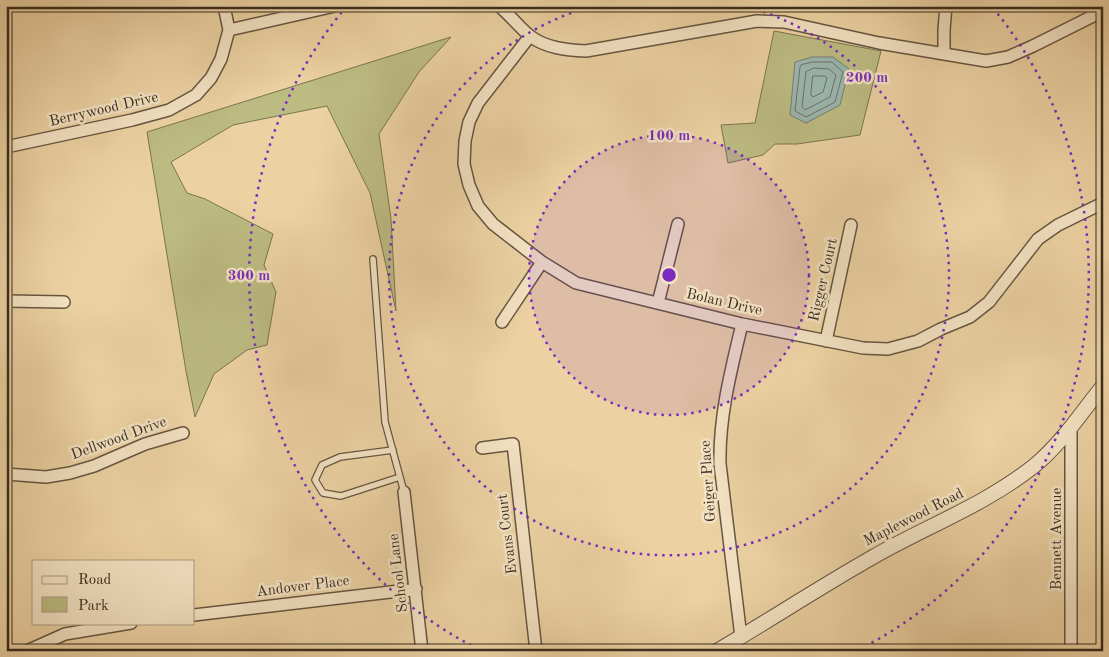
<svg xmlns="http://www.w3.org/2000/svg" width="1109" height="657" viewBox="0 0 1109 657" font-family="'Old Standard TT',serif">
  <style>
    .green { fill: #bcbb82; stroke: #7a7451; fill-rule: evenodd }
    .water { fill: #9bb6af; stroke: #747f76 }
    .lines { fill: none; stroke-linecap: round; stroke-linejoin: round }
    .shore { stroke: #6a7268; stroke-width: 1 }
    .service-casing { stroke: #665641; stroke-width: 8 }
    .minor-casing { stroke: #665641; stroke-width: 14 }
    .tertiary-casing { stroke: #665641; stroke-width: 16 }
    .service { stroke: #f3e2c3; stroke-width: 5.5 }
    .minor { stroke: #f3e2c3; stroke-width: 11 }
    .tertiary { stroke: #f3e2c3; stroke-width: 14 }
    .ring { fill: none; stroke: #7b2cbf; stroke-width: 2.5; stroke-dasharray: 2.5 5 }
    .labels { text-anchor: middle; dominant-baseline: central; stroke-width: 5; stroke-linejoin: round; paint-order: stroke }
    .street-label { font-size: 15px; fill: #392d20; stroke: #f3e2c3 }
    .centre { fill: #7b2cbf; stroke: #f3e2c3; stroke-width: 2.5 }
    .ring-label { font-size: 15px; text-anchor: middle; font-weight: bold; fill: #7b2cbf; stroke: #f3e2c3; stroke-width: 5; stroke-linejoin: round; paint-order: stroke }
  </style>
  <rect width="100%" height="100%" fill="#ecd2a3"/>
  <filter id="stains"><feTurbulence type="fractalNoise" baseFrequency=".004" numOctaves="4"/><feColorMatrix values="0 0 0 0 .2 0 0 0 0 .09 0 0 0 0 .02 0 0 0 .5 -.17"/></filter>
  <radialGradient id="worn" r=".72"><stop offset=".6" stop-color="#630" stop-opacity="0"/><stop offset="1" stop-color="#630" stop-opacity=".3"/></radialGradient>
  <!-- green -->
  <path class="green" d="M 774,31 L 881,51 L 860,135 L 797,144 L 775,144 L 763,155 L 728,163 L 721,125 L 755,123 ZM 849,69 L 817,117 L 806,123 Z
    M 451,37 L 419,72 L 379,134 L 391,219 L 396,311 L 370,193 L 327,106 L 233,125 L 171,162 L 187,193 L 205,199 L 273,234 L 264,265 L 276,292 L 267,345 L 247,350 L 214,374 L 195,417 L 186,371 L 147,132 Z"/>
  <!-- water -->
  <path class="water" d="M 812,57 L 833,57 L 849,69 L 840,105 L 806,123 L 790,115 L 795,62 Z"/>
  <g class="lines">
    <!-- shore -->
    <path class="shore" d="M 813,62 L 832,62 L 843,72 L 835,102 L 806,117 L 795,111 L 800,67 L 801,65 Z
      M 814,68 L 829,69 L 836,75 L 830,97 L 805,110 L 802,107 L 806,72 Z
      M 813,76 L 825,76 L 827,78 L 823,92 L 813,97 L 811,95 Z"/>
    <!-- service casing -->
    <g class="service-casing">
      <path id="service" d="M 373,259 L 385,422 L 404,492
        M 393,450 L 340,457 L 322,465 L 315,480 L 323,493 L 341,496 L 400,477"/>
    </g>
    <!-- minor casing -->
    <g class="minor-casing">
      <path id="minor" d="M 499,6 C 510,15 519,27 530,36 C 546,48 566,50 586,51 L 757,21 L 784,22 L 879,43 L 986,61 L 1008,57 L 1033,46 L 1103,11
        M 229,30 L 335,6
        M 530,36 L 478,103 L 469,122 L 465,141 L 464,164 L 469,185 L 478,206 L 493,224 L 542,262 L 576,283 L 742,324 L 863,348 L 888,349 L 918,341 L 941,329 L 970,317 L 989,302 L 1038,239 L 1058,225 L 1103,203
        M 944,54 L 944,30 L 946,6
        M 6,147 L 132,120 L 169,110 L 196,95 L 211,78 L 221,59 L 229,30 L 224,6
        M 6,301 L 64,302
        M 658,303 L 678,224
        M 502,322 L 542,262
        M 826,341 L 851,225
        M 1071,427 L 1071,651
        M 482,448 L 513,444 L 536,651
        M 6,474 L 46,477 L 70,473 L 94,466 L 145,444 L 183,433
        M 404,492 L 422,651
        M 194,615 L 416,589
        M 741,637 L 720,464 C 719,416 731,370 742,324
        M 27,651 L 65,634 L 131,623"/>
    </g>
    <!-- tertiary casing -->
    <g class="tertiary-casing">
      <path id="tertiary" d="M 717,651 C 770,620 820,587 873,557 C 927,526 985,505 1034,466 C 1061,444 1081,413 1103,386"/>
    </g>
    <!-- service -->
    <use href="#service" class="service"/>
    <!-- minor -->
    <use href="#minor" class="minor"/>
    <!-- tertiary -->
    <use href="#tertiary" class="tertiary"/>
  </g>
  <!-- distance rings -->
  <circle cx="669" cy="275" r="140" fill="#7b2cbf" fill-opacity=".12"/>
  <g class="ring">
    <circle cx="669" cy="275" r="140"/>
    <path d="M749 7A280 280 0 1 1 589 7"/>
    <path d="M478 649A420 420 0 0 1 345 8M993 8A420 420 0 0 1 860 649"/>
  </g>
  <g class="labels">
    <!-- street labels -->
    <g class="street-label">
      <text transform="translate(104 110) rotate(-13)">Berrywood Drive</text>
      <text transform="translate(824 280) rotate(-77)">Rigger Court</text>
      <text transform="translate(724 303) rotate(13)">Bolan Drive</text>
      <text transform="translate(119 439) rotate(-20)">Dellwood Drive</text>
      <text transform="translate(709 481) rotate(-94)">Geiger Place</text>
      <text transform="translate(914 518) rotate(-27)">Maplewood Road</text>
      <text transform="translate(508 534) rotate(-97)">Evans Court</text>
      <text transform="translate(1057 539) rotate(-90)">Bennett Avenue</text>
      <text transform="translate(399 573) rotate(-97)">School Lane</text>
      <text transform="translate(303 587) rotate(-7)">Andover Place</text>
    </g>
  </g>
  <circle cx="669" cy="275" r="8" class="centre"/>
  <g class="ring-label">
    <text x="867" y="82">200 m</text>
    <text x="669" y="140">100 m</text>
    <text x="249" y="280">300 m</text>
  </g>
  <!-- margin -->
  <rect width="1109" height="657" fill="none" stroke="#ecd2a3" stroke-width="25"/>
  <rect x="8" y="8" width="1094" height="642" fill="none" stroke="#392d20" stroke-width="2.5"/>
  <rect x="12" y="12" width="1084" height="632" fill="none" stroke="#392d20"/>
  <!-- legend -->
  <rect x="32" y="560" width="162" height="65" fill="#f3e2c3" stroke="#a99a82"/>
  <rect x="42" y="576" width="25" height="8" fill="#f3e2c3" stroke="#a99a82"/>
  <text x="78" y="584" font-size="15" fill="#392d20">Road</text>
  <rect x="42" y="597" width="25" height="15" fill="#bcbb82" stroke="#a99a82"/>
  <text x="78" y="610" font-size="15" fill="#392d20">Park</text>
  <rect width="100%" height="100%" filter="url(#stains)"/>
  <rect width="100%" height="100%" fill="url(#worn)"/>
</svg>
